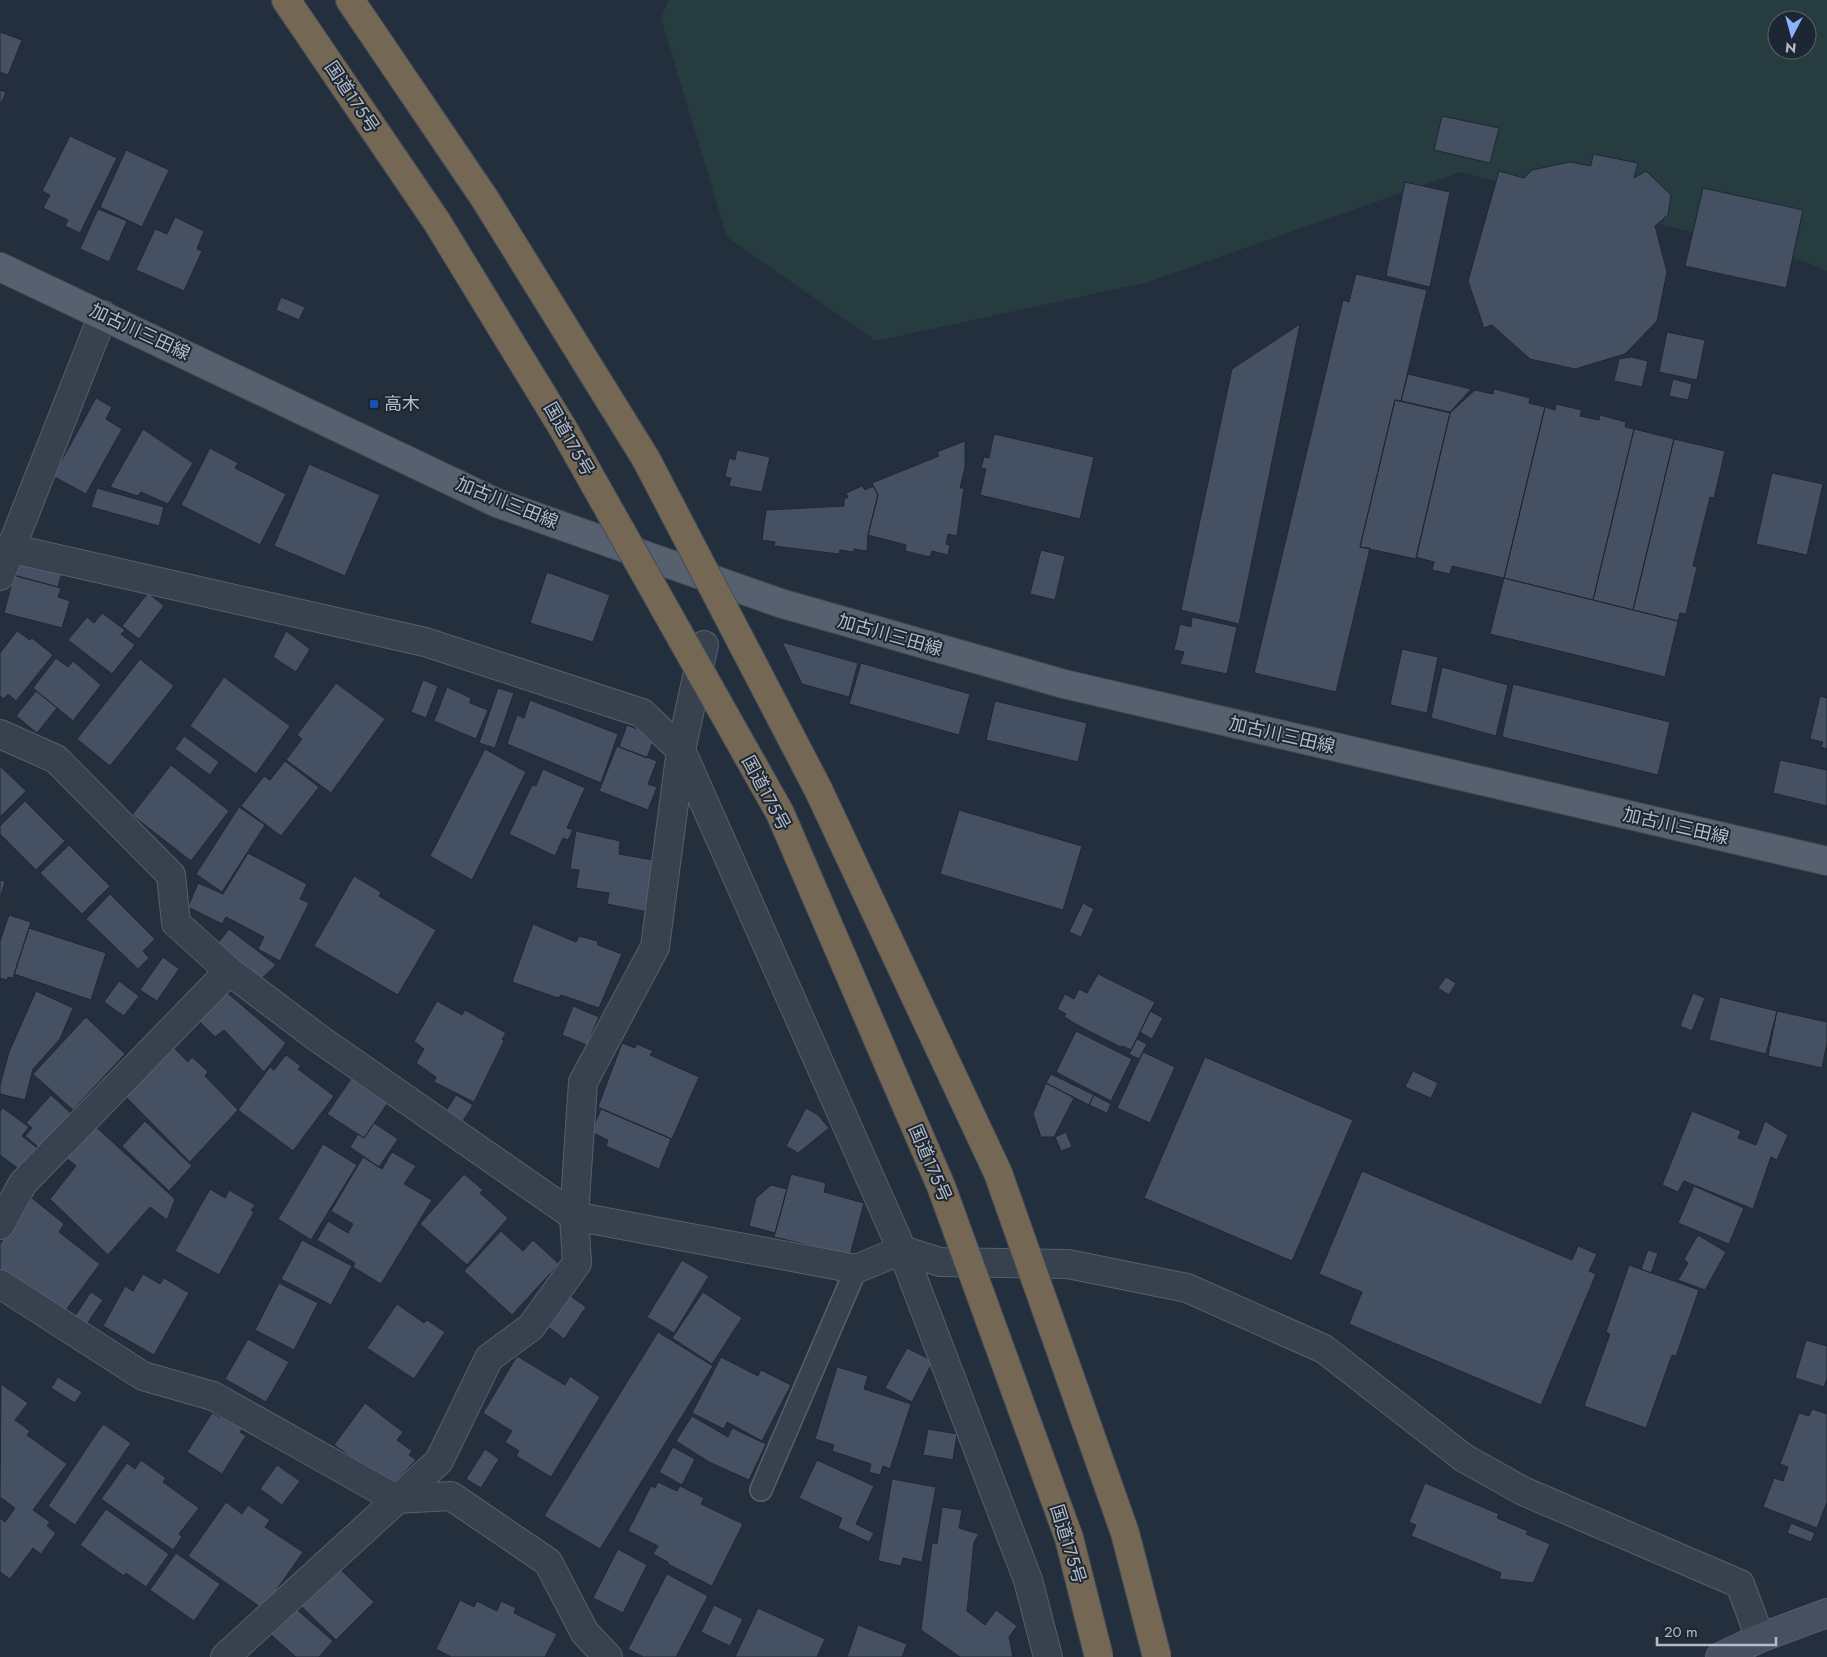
<svg xmlns="http://www.w3.org/2000/svg" width="1827" height="1657" viewBox="0 0 1827 1657" font-family="Jost,'Noto Sans JP',sans-serif">
  <style>
    .green { fill: #263c3f; fill-rule: evenodd }
    .building { fill: #455162; stroke: #1f2835 }
    .lines { fill: none; stroke-linecap: round; stroke-linejoin: round }
    .lane-casing { stroke: #565f6c; stroke-width: 24 }
    .street-casing { stroke: #565f6c; stroke-width: 30 }
    .secondary-casing { stroke: #565f6c; stroke-width: 30 }
    .primary-casing { stroke: #414a57; stroke-width: 30 }
    .highway-casing { stroke: #434c59; stroke-width: 30 }
    .lane { stroke: #38414e; stroke-width: 21 }
    .street { stroke: #38414e; stroke-width: 28 }
    .secondary { stroke: #465061; stroke-width: 28 }
    .primary { stroke: #56606e; stroke-width: 28 }
    .highway { stroke: #746855; stroke-width: 28 }
    .highway-bridge-casing { stroke: #434c59; stroke-width: 30; stroke-linecap: butt }
    .highway-bridge { stroke: #746855; stroke-width: 28 }
    .transit-dot { fill: #1a4fb4; stroke: #1d2633; stroke-width: 2 }
    .labels { text-anchor: middle; dominant-baseline: central; stroke-width: 4; stroke-linejoin: round; paint-order: stroke }
    .street-label { font-size: 18px; fill: #b4bcc9; stroke: #1d2633 }
    .poi-label { font-size: 18px; fill: #b4bcc9; stroke: #1d2633; text-anchor: start }
  </style>
  <rect width="100%" height="100%" fill="#242f3e"/>
  <!-- green -->
  <path class="green" d="M 669,0 L 1827,0 L 1827,271 L 1806,262 L 1461,172 L 1148,282 L 876,341 L 727,237 L 661,18 ZM 1777,20 L 1807,20 L 1807,50 L 1777,50 Z"/>
  <!-- building -->
  <path class="building" d="M 0,32 L 22,40 L 8,75 L 0,72 Z
    M 0,90 L 6,92 L 0,106 Z
    M 1442,116 L 1499,128 L 1490,163 L 1434,150 Z
    M 70,136 L 117,158 L 80,233 L 65,226 L 68,220 L 43,208 L 50,195 L 42,191 Z
    M 126,150 L 169,170 L 142,227 L 100,207 Z
    M 1593,154 L 1638,163 L 1634,178 L 1646,171 L 1671,195 L 1668,215 L 1655,226 L 1667,272 L 1657,321 L 1625,354 L 1575,369 L 1530,359 L 1492,325 L 1484,328 L 1468,281 L 1499,171 L 1524,178 L 1532,170 L 1570,162 L 1591,166 Z
    M 1405,182 L 1450,192 L 1430,287 L 1386,276 Z
    M 1703,188 L 1803,210 L 1786,288 L 1685,266 Z
    M 98,209 L 127,221 L 109,262 L 80,249 Z
    M 175,217 L 204,231 L 197,249 L 202,251 L 184,291 L 136,270 L 155,229 L 167,234 Z
    M 1356,274 L 1427,290 L 1401,401 L 1395,400 L 1360,547 L 1370,548 L 1336,692 L 1254,673 L 1343,300 L 1349,302 Z
    M 281,297 L 305,307 L 299,320 L 276,310 Z
    M 1300,324 L 1239,624 L 1181,610 L 1232,369 Z
    M 1667,332 L 1705,340 L 1697,380 L 1659,372 Z
    M 1631,357 L 1648,361 L 1642,387 L 1614,381 L 1619,359 Z
    M 1408,374 L 1471,389 L 1450,412 L 1401,401 Z
    M 1673,379 L 1692,384 L 1688,400 L 1669,396 Z
    M 1494,389 L 1530,398 L 1529,403 L 1545,407 L 1504,578 L 1452,566 L 1450,574 L 1432,570 L 1434,562 L 1416,557 L 1450,413 L 1475,390 L 1493,394 Z
    M 96,398 L 112,407 L 106,419 L 122,429 L 86,494 L 53,476 Z
    M 1395,400 L 1450,413 L 1416,559 L 1360,547 Z
    M 1556,404 L 1582,410 L 1580,416 L 1599,420 L 1600,415 L 1626,422 L 1625,427 L 1634,429 L 1593,600 L 1504,578 L 1545,407 L 1555,410 Z
    M 143,429 L 193,463 L 168,504 L 141,492 L 138,496 L 110,487 Z
    M 1634,429 L 1674,439 L 1633,610 L 1593,600 Z
    M 994,434 L 1094,457 L 1080,519 L 980,495 L 986,469 L 981,468 L 984,457 L 989,458 Z
    M 1674,439 L 1725,451 L 1714,498 L 1710,497 L 1693,566 L 1697,567 L 1686,614 L 1680,613 L 1678,621 L 1633,610 Z
    M 965,441 L 965,467 L 960,488 L 964,488 L 957,536 L 948,534 L 946,544 L 950,545 L 948,555 L 932,551 L 930,557 L 905,551 L 906,545 L 868,535 L 878,495 L 872,483 L 939,456 L 937,452 Z
    M 210,448 L 238,463 L 235,468 L 286,494 L 260,545 L 181,505 Z
    M 737,450 L 770,457 L 762,492 L 729,486 L 731,478 L 725,477 L 729,458 L 735,460 Z
    M 309,464 L 380,495 L 345,576 L 274,546 Z
    M 1772,473 L 1823,484 L 1807,555 L 1756,544 Z
    M 862,486 L 865,490 L 873,486 L 878,495 L 868,535 L 867,551 L 854,549 L 854,552 L 840,550 L 839,554 L 774,546 L 775,542 L 762,540 L 766,510 L 844,506 L 844,499 L 848,497 L 846,493 Z
    M 97,488 L 164,507 L 159,526 L 91,507 Z
    M 1041,550 L 1065,556 L 1055,600 L 1030,594 Z
    M 21,557 L 63,568 L 58,587 L 16,576 Z
    M 547,572 L 610,595 L 593,642 L 530,623 Z
    M 14,575 L 61,588 L 58,597 L 70,601 L 62,628 L 4,613 Z
    M 1504,578 L 1678,621 L 1665,677 L 1490,634 Z
    M 148,593 L 164,606 L 139,639 L 122,626 Z
    M 102,613 L 125,630 L 121,634 L 135,645 L 112,674 L 68,640 L 87,617 L 94,623 Z
    M 1192,617 L 1237,627 L 1227,674 L 1180,664 L 1184,652 L 1174,650 L 1180,624 L 1191,627 Z
    M 17,631 L 30,640 L 32,638 L 53,655 L 16,701 L 8,694 L 4,699 L 0,696 L 0,653 Z
    M 286,631 L 310,649 L 296,672 L 273,657 Z
    M 782,642 L 858,663 L 849,697 L 802,684 Z
    M 1402,649 L 1438,657 L 1427,713 L 1390,705 Z
    M 56,658 L 68,667 L 73,661 L 101,685 L 73,721 L 33,688 Z
    M 140,659 L 174,686 L 110,766 L 77,739 Z
    M 861,663 L 970,694 L 959,735 L 849,704 Z
    M 1442,667 L 1508,685 L 1496,736 L 1431,718 Z
    M 224,677 L 290,726 L 256,774 L 190,726 Z
    M 423,680 L 438,686 L 426,718 L 411,712 Z
    M 336,683 L 385,719 L 331,793 L 286,760 L 302,739 L 297,735 Z
    M 1513,684 L 1670,722 L 1658,775 L 1502,737 Z
    M 447,687 L 471,698 L 470,703 L 488,710 L 476,739 L 434,721 Z
    M 498,688 L 514,693 L 495,748 L 479,743 Z
    M 36,691 L 57,708 L 37,733 L 16,716 Z
    M 1820,696 L 1827,698 L 1827,749 L 1821,747 L 1823,742 L 1810,739 Z
    M 530,700 L 618,734 L 601,783 L 507,744 L 517,715 L 524,718 Z
    M 995,701 L 1087,723 L 1078,762 L 986,740 Z
    M 627,725 L 655,736 L 647,758 L 619,747 Z
    M 184,736 L 219,762 L 210,775 L 175,749 Z
    M 617,746 L 657,761 L 648,784 L 657,787 L 648,810 L 599,791 Z
    M 485,749 L 526,772 L 472,880 L 430,856 Z
    M 1780,760 L 1827,770 L 1827,806 L 1773,793 Z
    M 285,761 L 319,787 L 281,836 L 241,806 L 264,776 L 270,780 Z
    M 171,765 L 229,811 L 191,861 L 132,815 Z
    M 0,766 L 26,791 L 0,817 Z
    M 543,769 L 585,788 L 567,828 L 573,830 L 568,840 L 563,838 L 555,856 L 509,834 L 532,785 L 536,786 Z
    M 25,801 L 65,841 L 36,870 L 0,834 L 0,826 Z
    M 239,807 L 265,825 L 222,892 L 196,874 Z
    M 959,810 L 1082,846 L 1063,910 L 940,874 Z
    M 576,831 L 620,841 L 619,854 L 658,861 L 648,912 L 607,904 L 609,893 L 576,888 L 579,870 L 570,869 Z
    M 69,845 L 110,886 L 82,914 L 40,873 Z
    M 248,853 L 307,884 L 300,899 L 309,903 L 280,961 L 258,949 L 264,937 L 226,917 L 222,924 L 188,907 L 198,883 L 223,894 Z
    M 354,876 L 381,892 L 379,896 L 436,930 L 398,995 L 314,946 Z
    M 0,880 L 5,881 L 0,900 Z
    M 110,894 L 155,939 L 143,951 L 149,958 L 138,969 L 86,919 Z
    M 1083,903 L 1094,909 L 1081,937 L 1069,932 Z
    M 9,915 L 31,922 L 13,978 L 8,977 L 7,980 L 0,978 L 0,941 Z
    M 533,924 L 576,942 L 579,936 L 597,941 L 598,945 L 622,954 L 599,1008 L 561,995 L 558,998 L 512,982 Z
    M 29,928 L 106,953 L 91,1000 L 14,974 Z
    M 229,929 L 276,965 L 259,981 L 215,947 Z
    M 163,957 L 179,969 L 157,1001 L 140,990 Z
    M 1098,974 L 1155,1002 L 1131,1050 L 1123,1046 L 1121,1047 L 1083,1028 L 1064,1017 L 1066,1014 L 1057,1009 L 1065,994 L 1074,999 L 1079,989 L 1087,993 Z
    M 1446,977 L 1456,983 L 1449,995 L 1438,988 Z
    M 119,981 L 139,996 L 124,1016 L 104,1002 Z
    M 224,990 L 286,1043 L 264,1072 L 224,1030 L 215,1037 L 197,1019 Z
    M 36,991 L 73,1008 L 60,1039 L 33,1069 L 25,1100 L 0,1094 L 0,1085 L 9,1052 Z
    M 1693,993 L 1705,998 L 1692,1031 L 1680,1026 Z
    M 1720,997 L 1777,1011 L 1766,1054 L 1709,1040 Z
    M 437,1001 L 462,1015 L 465,1010 L 506,1033 L 502,1039 L 504,1041 L 474,1102 L 434,1082 L 436,1077 L 416,1063 L 424,1049 L 414,1041 Z
    M 573,1006 L 599,1017 L 587,1045 L 562,1035 Z
    M 1150,1011 L 1163,1018 L 1152,1039 L 1140,1032 Z
    M 1777,1011 L 1827,1022 L 1827,1043 L 1822,1068 L 1768,1056 Z
    M 86,1017 L 125,1054 L 73,1110 L 33,1074 Z
    M 1076,1031 L 1132,1059 L 1111,1101 L 1056,1072 Z
    M 1137,1039 L 1147,1044 L 1139,1059 L 1129,1054 Z
    M 622,1043 L 635,1048 L 637,1044 L 653,1051 L 650,1055 L 699,1077 L 672,1139 L 598,1107 Z
    M 171,1045 L 188,1062 L 192,1057 L 208,1072 L 205,1076 L 238,1110 L 190,1162 L 126,1097 Z
    M 1143,1052 L 1175,1067 L 1150,1123 L 1117,1108 Z
    M 286,1055 L 301,1066 L 298,1069 L 334,1096 L 293,1151 L 238,1110 L 270,1067 L 274,1070 Z
    M 1205,1057 L 1353,1120 L 1292,1261 L 1144,1198 Z
    M 1413,1071 L 1438,1083 L 1431,1098 L 1405,1087 Z
    M 1051,1074 L 1094,1095 L 1089,1105 L 1046,1083 Z
    M 353,1076 L 389,1101 L 364,1138 L 327,1114 Z
    M 1046,1083 L 1074,1098 L 1054,1137 L 1041,1137 L 1033,1114 Z
    M 51,1095 L 74,1116 L 43,1151 L 25,1136 L 32,1128 L 26,1123 Z
    M 456,1095 L 473,1105 L 459,1127 L 442,1117 Z
    M 1094,1095 L 1111,1104 L 1107,1113 L 1089,1105 Z
    M 3,1108 L 29,1127 L 22,1136 L 41,1151 L 24,1173 L 0,1155 L 0,1111 Z
    M 806,1108 L 818,1115 L 829,1128 L 798,1153 L 786,1146 Z
    M 601,1109 L 671,1139 L 659,1169 L 606,1146 L 608,1140 L 591,1132 Z
    M 1692,1111 L 1741,1131 L 1738,1138 L 1756,1145 L 1765,1121 L 1788,1135 L 1777,1160 L 1771,1157 L 1753,1209 L 1684,1181 L 1678,1192 L 1662,1185 Z
    M 145,1121 L 192,1166 L 169,1191 L 122,1146 Z
    M 374,1123 L 398,1139 L 379,1167 L 350,1147 L 358,1134 L 364,1138 Z
    M 94,1125 L 175,1199 L 167,1220 L 150,1207 L 108,1255 L 50,1199 L 76,1166 L 64,1156 Z
    M 1066,1132 L 1072,1147 L 1061,1151 L 1055,1137 Z
    M 323,1144 L 357,1165 L 311,1240 L 278,1219 Z
    M 392,1152 L 416,1166 L 404,1184 L 432,1200 L 381,1284 L 353,1267 L 355,1263 L 317,1240 L 328,1221 L 348,1233 L 353,1224 L 331,1211 L 363,1157 L 382,1169 Z
    M 1362,1171 L 1572,1260 L 1578,1246 L 1597,1254 L 1589,1271 L 1596,1274 L 1541,1405 L 1349,1324 L 1362,1292 L 1319,1274 Z
    M 464,1174 L 483,1190 L 480,1193 L 508,1218 L 467,1265 L 420,1224 Z
    M 791,1174 L 826,1183 L 824,1192 L 864,1203 L 850,1255 L 774,1237 Z
    M 771,1185 L 787,1189 L 775,1233 L 749,1226 L 756,1198 Z
    M 1694,1186 L 1744,1208 L 1729,1244 L 1678,1223 Z
    M 210,1189 L 225,1198 L 229,1190 L 255,1205 L 251,1210 L 254,1212 L 219,1275 L 175,1251 Z
    M 32,1198 L 64,1224 L 59,1232 L 100,1264 L 63,1314 L 0,1270 L 0,1244 Z
    M 501,1231 L 523,1251 L 533,1240 L 559,1264 L 512,1315 L 464,1271 Z
    M 1698,1235 L 1726,1252 L 1705,1290 L 1678,1280 L 1688,1263 L 1684,1259 Z
    M 302,1240 L 352,1266 L 331,1305 L 281,1279 Z
    M 1648,1250 L 1658,1253 L 1651,1273 L 1641,1269 Z
    M 682,1260 L 709,1276 L 674,1333 L 647,1317 Z
    M 1629,1265 L 1699,1290 L 1676,1356 L 1672,1355 L 1646,1428 L 1584,1406 L 1610,1334 L 1606,1332 Z
    M 143,1274 L 160,1284 L 164,1278 L 189,1293 L 154,1355 L 103,1326 L 125,1286 L 133,1291 Z
    M 279,1283 L 318,1303 L 294,1350 L 255,1330 Z
    M 91,1292 L 103,1300 L 87,1324 L 75,1316 Z
    M 703,1292 L 742,1318 L 712,1364 L 672,1338 Z
    M 569,1295 L 586,1307 L 564,1339 L 546,1325 Z
    M 397,1304 L 424,1323 L 427,1320 L 445,1332 L 414,1379 L 367,1348 Z
    M 658,1332 L 713,1366 L 600,1549 L 544,1516 Z
    M 248,1339 L 289,1362 L 266,1402 L 225,1379 Z
    M 1806,1340 L 1827,1346 L 1827,1378 L 1824,1387 L 1795,1378 Z
    M 907,1348 L 933,1361 L 912,1402 L 885,1388 Z
    M 517,1356 L 565,1385 L 570,1376 L 600,1397 L 551,1477 L 516,1456 L 519,1451 L 505,1442 L 512,1431 L 483,1413 Z
    M 721,1357 L 758,1376 L 761,1370 L 791,1385 L 762,1441 L 727,1422 L 724,1429 L 692,1413 Z
    M 837,1367 L 868,1376 L 864,1389 L 911,1404 L 890,1469 L 883,1466 L 880,1475 L 869,1472 L 871,1464 L 832,1451 L 834,1445 L 815,1439 Z
    M 58,1377 L 82,1392 L 75,1403 L 51,1388 Z
    M 1,1384 L 28,1403 L 15,1420 L 30,1431 L 27,1435 L 67,1464 L 33,1510 L 50,1522 L 47,1526 L 56,1533 L 41,1554 L 33,1548 L 10,1579 L 0,1572 L 0,1518 L 5,1522 L 15,1508 L 0,1497 Z
    M 365,1403 L 403,1432 L 397,1440 L 412,1451 L 409,1455 L 416,1460 L 396,1481 L 388,1483 L 334,1445 Z
    M 1812,1409 L 1827,1414 L 1827,1502 L 1817,1528 L 1763,1507 L 1774,1478 L 1783,1481 L 1788,1467 L 1780,1464 L 1799,1413 L 1809,1416 Z
    M 212,1413 L 221,1418 L 223,1416 L 243,1428 L 240,1432 L 246,1436 L 222,1474 L 187,1452 Z
    M 692,1416 L 728,1437 L 732,1428 L 766,1444 L 749,1480 L 711,1463 L 676,1441 Z
    M 103,1424 L 131,1443 L 75,1525 L 48,1506 Z
    M 928,1429 L 957,1434 L 953,1460 L 923,1455 Z
    M 673,1447 L 695,1459 L 682,1485 L 659,1472 Z
    M 485,1449 L 499,1459 L 481,1488 L 466,1479 Z
    M 141,1460 L 166,1478 L 163,1482 L 199,1508 L 179,1534 L 182,1537 L 173,1550 L 101,1499 L 127,1463 L 135,1469 Z
    M 817,1460 L 874,1486 L 856,1524 L 874,1533 L 869,1542 L 838,1528 L 842,1518 L 799,1498 Z
    M 277,1465 L 300,1481 L 282,1505 L 260,1489 Z
    M 892,1479 L 936,1487 L 922,1562 L 903,1558 L 901,1566 L 878,1561 Z
    M 658,1482 L 677,1491 L 680,1486 L 704,1498 L 701,1504 L 743,1524 L 712,1586 L 668,1564 L 668,1562 L 653,1554 L 658,1546 L 628,1531 L 651,1486 L 655,1488 Z
    M 1425,1483 L 1499,1514 L 1497,1518 L 1528,1531 L 1526,1534 L 1550,1544 L 1533,1583 L 1499,1579 L 1501,1573 L 1411,1536 L 1416,1525 L 1409,1522 Z
    M 226,1502 L 242,1514 L 248,1505 L 270,1520 L 265,1527 L 303,1552 L 263,1609 L 188,1556 Z
    M 942,1507 L 962,1510 L 959,1528 L 979,1534 L 974,1542 L 967,1611 L 985,1625 L 996,1610 L 1017,1626 L 1009,1637 L 1013,1657 L 960,1657 L 921,1630 L 932,1543 L 937,1544 Z
    M 106,1509 L 169,1554 L 146,1587 L 126,1573 L 124,1576 L 80,1545 Z
    M 1791,1523 L 1815,1533 L 1811,1542 L 1787,1533 Z
    M 618,1549 L 647,1565 L 623,1613 L 593,1598 Z
    M 176,1553 L 220,1584 L 194,1621 L 150,1590 Z
    M 339,1568 L 374,1602 L 336,1640 L 301,1606 Z
    M 667,1574 L 708,1596 L 676,1657 L 643,1657 L 628,1649 Z
    M 460,1600 L 474,1607 L 477,1601 L 497,1611 L 501,1601 L 516,1608 L 514,1613 L 557,1634 L 545,1657 L 451,1657 L 436,1649 Z
    M 714,1605 L 743,1619 L 730,1646 L 701,1632 Z
    M 294,1607 L 333,1641 L 319,1657 L 296,1657 L 270,1634 Z
    M 758,1608 L 825,1639 L 817,1657 L 735,1657 Z
    M 858,1625 L 907,1644 L 902,1657 L 847,1657 Z"/>
  <g class="lines">
    <!-- lane casing -->
    <g class="lane-casing">
      <path id="lane" d="M 761,1490 L 856,1269"/>
    </g>
    <!-- street casing -->
    <g class="street-casing">
      <path id="street" d="M 9,548 L 425,642 L 642,713 L 681,750 L 902,1250 L 1028,1580 L 1048,1657
        M 0,576 L 103,315
        M 0,734 L 56,759 L 171,875 L 176,923 L 229,971 L 318,1038 L 574,1216 L 856,1269 L 902,1250 L 940,1262 L 1068,1264 L 1187,1288 L 1324,1349 L 1464,1458 L 1523,1491 L 1740,1584 L 1760,1638
        M 0,1225 L 23,1183 L 229,971
        M 0,1284 L 143,1376 L 213,1396 L 396,1499 L 451,1496 L 548,1562 L 585,1633 L 608,1657
        M 225,1657 L 439,1461 L 489,1358 L 531,1327 L 577,1263 L 574,1216 L 583,1082 L 655,947 L 681,750 L 704,645"/>
    </g>
    <!-- secondary casing -->
    <g class="secondary-casing">
      <path id="secondary" d="M 1720,1657 L 1760,1638 L 1827,1613"/>
    </g>
    <!-- primary casing -->
    <g class="primary-casing">
      <path id="primary" d="M 0,267 L 497,503 L 780,603 L 1064,684 L 1827,861"/>
    </g>
    <!-- highway casing -->
    <g class="highway-casing">
      <path id="highway" d="M 286,0 L 437,222 L 564,430
        M 350,0 L 485,199 L 646,459"/>
    </g>
    <!-- lane -->
    <use href="#lane" class="lane"/>
    <!-- street -->
    <use href="#street" class="street"/>
    <!-- secondary -->
    <use href="#secondary" class="secondary"/>
    <!-- primary -->
    <use href="#primary" class="primary"/>
    <!-- highway -->
    <use href="#highway" class="highway"/>
    <!-- highway-bridge casing -->
    <g class="highway-bridge-casing">
      <path id="highway-bridge" d="M 564,430 L 780,813 L 941,1186 L 1069,1538 L 1099,1657
        M 646,459 L 818,789 L 998,1173 L 1125,1533 L 1157,1657"/>
    </g>
    <!-- highway-bridge -->
    <use href="#highway-bridge" class="highway-bridge"/>
  </g>
  <!-- markers -->
  <rect class="transit-dot" x="369" y="399" width="10" height="10" rx="2.5"/>
  <g class="labels">
    <!-- street labels -->
    <g class="street-label">
      <text transform="translate(352 97) rotate(56)">国道175号</text>
      <text transform="translate(140 332) rotate(25)">加古川三田線</text>
      <text transform="translate(569 439) rotate(60)">国道175号</text>
      <text transform="translate(507 503) rotate(22)">加古川三田線</text>
      <text transform="translate(890 635) rotate(16)">加古川三田線</text>
      <text transform="translate(1282 735) rotate(13)">加古川三田線</text>
      <text transform="translate(766 793) rotate(62)">国道175号</text>
      <text transform="translate(1676 826) rotate(13)">加古川三田線</text>
      <text transform="translate(930 1163) rotate(67)">国道175号</text>
      <text transform="translate(1068 1544) rotate(73)">国道175号</text>
    </g>
    <!-- poi labels -->
    <g class="poi-label">
      <text x="384" y="404">高木</text>
    </g>
  </g>
  <!-- north arrow -->
  <g transform="translate(1792 35) rotate(186)"><circle r="24" fill="#1d2633" stroke="#59626f"/>
  <path d="M0-4L9 19L0 12L-9 19Z" fill="#8ab4f8"/>
  <text y="-8" font-size="14" font-weight="bold" text-anchor="middle" fill="#b4bcc9">N</text>
  </g>
  <!-- scale -->
  <path d="M1657 1637v8h119v-8" fill="none" stroke="#b4bcc9" stroke-width="2.5"/>
  <text x="1664" y="1637" font-size="15" fill="#b4bcc9" stroke="#1d2633" stroke-width="4" paint-order="stroke">20 m</text>
</svg>
